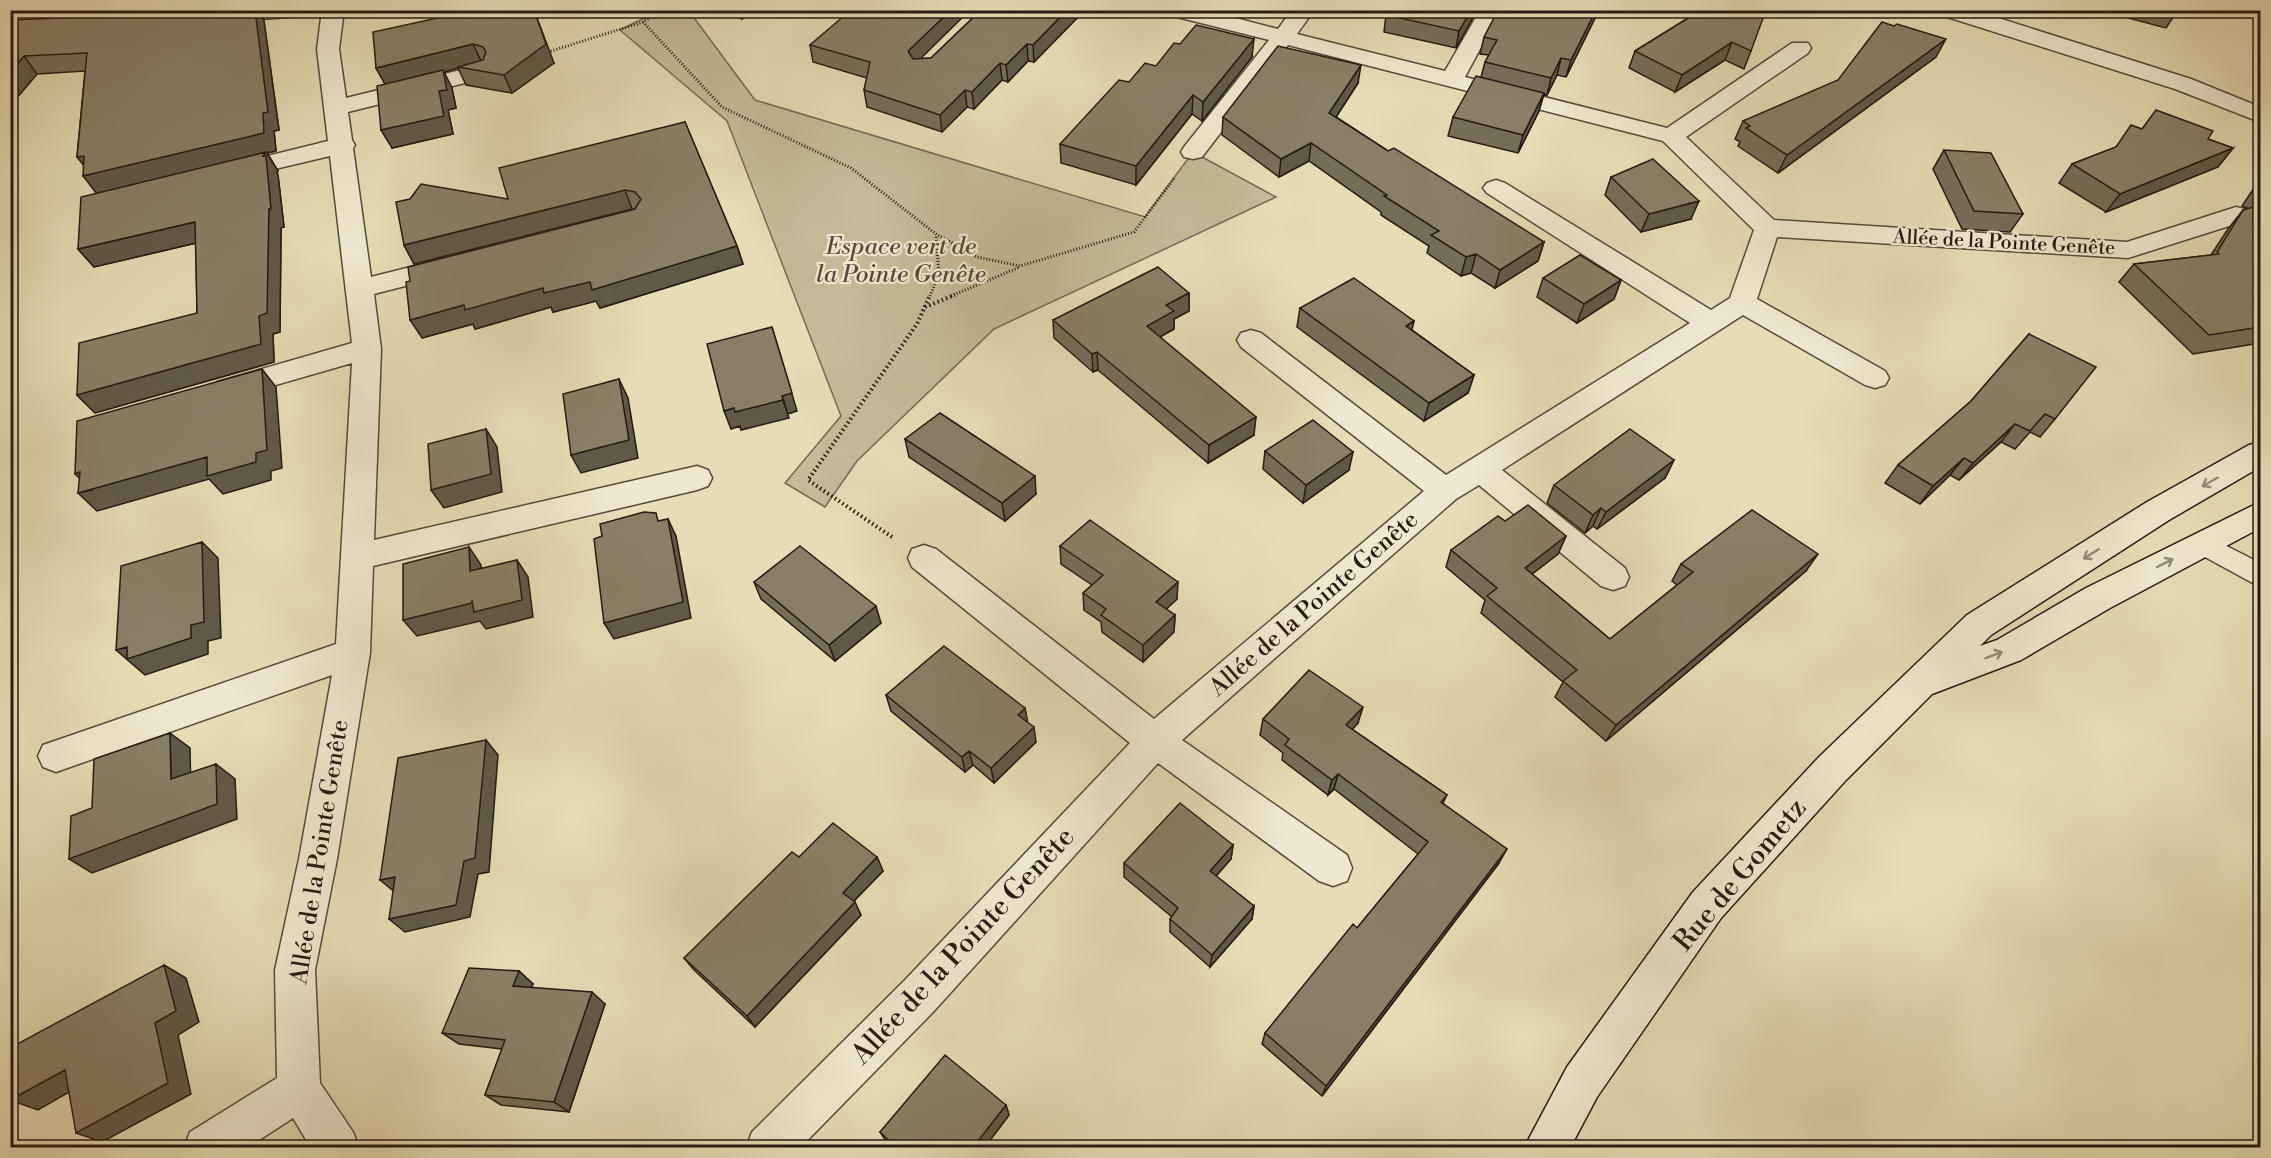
<svg xmlns="http://www.w3.org/2000/svg" width="2271" height="1158" viewBox="0 0 2271 1158" font-family="'Libre Bodoni',serif">
  <style>
    .green { fill: #c5bb99; stroke: #756a56; stroke-width: 1.5 }
    .lines { fill: none; stroke-linecap: round; stroke-linejoin: round }
    .lane-casing { stroke: #554a3b; stroke-width: 3 }
    .street-casing { stroke: #554a3b; stroke-width: 3 }
    .secondary-casing { stroke: #251a12; stroke-width: 3 }
    .path-far1 { stroke: #251a12; stroke-width: 3; stroke-dasharray: 1 2; stroke-linecap: butt }
    .path { stroke: #251a12; stroke-width: 4; stroke-dasharray: 1.5 3; stroke-linecap: butt }
    .lane { fill: #efe8cf; fill-rule: evenodd }
    .street { fill: #efe8cf; fill-rule: evenodd }
    .secondary { fill: #efe8cf; fill-rule: evenodd }
    .wall { fill: #766d59; stroke: #251a12; stroke-width: 1.5 }
    .shaded-wall { fill: #605948; stroke: #251a12; stroke-width: 1.5 }
    .building { fill: #897f67; stroke: #251a12; stroke-width: 1.5 }
    .oneway { stroke: #948b7a }
    .labels { text-anchor: middle; dominant-baseline: central; stroke-width: 4.5; stroke-linejoin: round; paint-order: stroke }
    .far-street-label { font-size: 20px; fill: #251a12; stroke: #efe8cf }
    .park-label { font-size: 24px; font-style: italic; fill: #554a3a; stroke: #efe8cf }
    .street-label { font-size: 24px; fill: #251a12; stroke: #efe8cf }
    .near-street-label { font-size: 28px; fill: #251a12; stroke: #efe8cf }
  </style>
  <rect width="100%" height="100%" fill="#e6dcb5"/>
  <filter id="stains"><feTurbulence type="fractalNoise" baseFrequency=".00333" numOctaves="4"/><feColorMatrix values="0 0 0 0 .2 0 0 0 0 .09 0 0 0 0 .02 0 0 0 .5 -.17"/></filter>
  <radialGradient id="worn" r=".72"><stop offset=".6" stop-color="#630" stop-opacity="0"/><stop offset="1" stop-color="#630" stop-opacity=".3"/></radialGradient>
  <!-- green -->
  <path class="green" d="M 658,11 L 689,11 L 755,100 L 1145,217 L 1193,152 L 1276,197 L 994,329 L 857,461 L 825,507 L 785,483 L 841,416 L 727,121 L 620,30 Z"/>
  <g class="lines">
    <!-- lane casing -->
    <g class="lane-casing">
      <path id="lane" d="M 2203,534 L 2260,563 L 2260,587 L 2194,551 L 2190,544 L 2194,537 Z"/>
    </g>
    <!-- street casing -->
    <g class="street-casing">
      <path id="street" d="M 314,10 L 312,15 L 304,16 L 216,22 L 208,21 L 205,16 L 212,10 Z
        M 322,10 L 344,10 L 339,49 L 346,98 L 481,65 L 489,67 L 492,72 L 489,77 L 348,112 L 352,140 L 355,145 L 353,148 L 371,277 L 454,256 L 463,259 L 467,265 L 463,271 L 374,294 L 381,349 L 374,540 L 697,466 L 708,470 L 712,478 L 708,486 L 697,490 L 373,566 L 370,653 L 337,859 L 315,970 L 320,1083 L 353,1132 L 359,1148 L 311,1148 L 293,1118 L 247,1148 L 184,1148 L 190,1132 L 277,1078 L 275,970 L 299,859 L 332,675 L 56,772 L 43,767 L 38,756 L 43,745 L 336,644 L 352,363 L 227,399 L 217,396 L 212,389 L 217,382 L 352,343 L 330,156 L 228,180 L 219,178 L 216,173 L 219,168 L 328,141 L 317,49 Z
        M 1167,10 L 1205,10 L 1278,29 L 1292,10 L 1314,10 L 1297,34 L 1445,71 L 1480,10 L 1501,10 L 1465,77 L 1667,128 L 1792,43 L 1808,43 L 1811,48 L 1808,53 L 1686,137 L 1774,220 L 2127,242 L 2236,207 L 2245,209 L 2249,215 L 2245,221 L 2128,258 L 1777,237 L 1757,299 L 1885,371 L 1889,378 L 1885,385 L 1875,388 L 1865,385 L 1743,315 L 1502,470 L 1625,568 L 1629,577 L 1625,586 L 1613,590 L 1601,586 L 1479,485 L 1456,499 L 1182,740 L 1347,855 L 1352,868 L 1347,881 L 1333,886 L 1319,881 L 1158,763 L 934,1011 L 800,1148 L 746,1148 L 752,1132 L 904,981 L 1130,743 L 912,567 L 908,558 L 912,549 L 924,545 L 936,549 L 1154,719 L 1424,491 L 1241,347 L 1237,340 L 1241,333 L 1251,330 L 1261,333 L 1446,475 L 1690,323 L 1487,193 L 1483,188 L 1487,183 L 1496,180 L 1505,183 L 1711,310 L 1730,298 L 1754,230 L 1663,141 L 1288,45 L 1202,157 L 1193,159 L 1184,157 L 1181,152 L 1184,147 L 1269,40 L 1169,15 Z
        M 1939,10 L 1973,10 L 2191,79 L 2260,107 L 2260,122 L 2175,89 L 1941,15 Z"/>
    </g>
    <!-- secondary casing -->
    <g class="secondary-casing">
      <path id="secondary" d="M 2260,442 L 2260,467 L 2169,520 L 1991,635 L 1980,646 L 1997,640 L 2086,588 L 2260,502 L 2260,528 L 2110,608 L 2021,660 L 1932,694 L 1845,781 L 1721,918 L 1597,1097 L 1570,1148 L 1524,1148 L 1567,1067 L 1693,892 L 1819,757 L 1967,615 L 2147,502 L 2249,445 Z"/>
    </g>
    <!-- path-far1 -->
    <path class="path-far1" d="M 643,22 L 722,107 L 851,168 L 936,234 L 977,257 L 1020,266 L 1134,232 L 1175,177
      M 545,53 L 643,22 L 662,10
      M 930,296 L 939,275 L 936,235
      M 951,296 L 1020,267"/>
    <!-- path -->
    <path class="path" d="M 925,307 L 955,295
      M 892,537 L 808,480 L 917,324 L 930,295"/>
    <!-- lane -->
    <use href="#lane" class="lane"/>
    <!-- street -->
    <use href="#street" class="street"/>
    <!-- secondary -->
    <use href="#secondary" class="secondary"/>
  </g>
  <!-- wall -->
  <path class="wall" d="M 115,10 L 258,10 L 264,21 L 279,130 L 274,131 L 276,151 L 267,153 L 278,171 L 277,173 L 278,175 L 284,227 L 281,228 L 280,332 L 273,334 L 274,362 L 95,413 L 77,395 L 197,313 L 196,243 L 94,267 L 78,249 L 96,193 L 84,165 L 77,157 L 85,71 L 37,74 L 10,106 L 10,21 L 121,15 Z
    M 474,10 L 554,63 L 512,93 L 466,85 L 458,68 L 444,72 L 452,88 L 456,108 L 448,110 L 453,134 L 392,148 L 385,84 L 376,68 Z
    M 712,10 L 753,10 L 742,19 Z
    M 981,10 L 1085,10 L 1034,62 L 1028,61 L 1008,82 L 1002,80 L 974,109 L 967,107 L 942,132 L 867,107 L 864,90 L 867,78 L 813,62 L 810,45 L 920,59 L 931,58 Z
    M 1477,10 L 1456,48 L 1384,32 L 1386,15 Z
    M 1599,10 L 1566,77 L 1557,75 L 1547,95 L 1544,94 L 1539,111 L 1518,153 L 1448,136 L 1453,117 L 1481,77 L 1485,62 L 1489,55 L 1480,54 L 1484,37 Z
    M 1701,10 L 1751,51 L 1744,69 L 1725,60 L 1675,92 L 1629,68 L 1635,51 Z
    M 2110,10 L 2178,10 L 2166,28 L 2109,13 Z
    M 1252,57 L 1202,121 L 1192,114 L 1136,185 L 1061,163 L 1060,144 L 1129,82 Z
    M 1936,57 L 1778,173 L 1738,146 L 1740,142 L 1735,139 L 1743,121 Z
    M 1358,83 L 1336,117 L 1388,151 L 1544,242 L 1538,261 L 1495,288 L 1471,273 L 1461,276 L 1427,253 L 1429,246 L 1381,215 L 1381,212 L 1309,161 L 1279,177 L 1222,135 L 1223,117 Z
    M 685,122 L 737,246 L 743,264 L 600,308 L 596,301 L 553,312 L 551,307 L 475,329 L 473,324 L 422,338 L 634,209 L 414,264 L 404,245 L 508,199 Z
    M 2142,129 L 2208,139 L 2233,148 L 2218,167 L 2106,212 L 2059,183 L 2072,164 L 2116,147 Z
    M 1944,150 L 2023,214 L 2010,232 L 1962,229 L 1933,169 Z
    M 1611,177 L 1691,219 L 1641,232 L 1605,195 Z
    M 2260,179 L 2260,343 L 2193,354 L 2119,282 L 2134,264 L 2211,255 L 2228,229 L 2243,210 L 2248,209 L 2247,208 L 2242,206 Z
    M 1543,278 L 1621,280 L 1614,299 L 1577,323 L 1537,297 Z
    M 1189,293 L 1189,311 L 1174,319 L 1174,329 L 1160,337 L 1254,435 L 1208,463 L 1098,370 L 1093,372 L 1054,338 L 1053,320 Z
    M 1300,308 L 1412,330 L 1474,375 L 1468,393 L 1424,421 L 1297,327 Z
    M 2029,334 L 2055,419 L 2040,437 L 2030,432 L 2015,449 L 2001,442 L 1959,480 L 1950,475 L 1920,504 L 1885,483 L 1898,465 L 1971,401 Z
    M 905,439 L 1036,494 L 1005,521 L 909,457 Z
    M 1265,451 L 1349,470 L 1303,503 L 1263,469 Z
    M 1674,460 L 1665,478 L 1597,529 L 1593,526 L 1585,533 L 1547,503 L 1554,485 Z
    M 1505,521 L 1566,536 L 1558,554 L 1532,574 L 1610,639 L 1677,585 L 1672,581 L 1681,564 L 1806,571 L 1606,741 L 1555,697 L 1563,682 L 1481,613 L 1485,600 L 1446,567 L 1451,550 Z
    M 1060,546 L 1177,599 L 1166,609 L 1175,615 L 1174,632 L 1143,662 L 1102,632 L 1101,622 L 1084,610 L 1083,593 L 1092,585 L 1061,564 Z
    M 754,582 L 881,623 L 835,661 L 761,599 Z
    M 886,695 L 1025,708 L 1027,722 L 1036,742 L 994,783 L 973,765 L 965,772 L 891,711 Z
    M 1263,719 L 1358,723 L 1352,729 L 1447,795 L 1443,803 L 1499,863 L 1322,1096 L 1262,1044 L 1265,1033 L 1357,928 L 1418,854 L 1334,789 L 1328,795 L 1282,760 L 1283,753 L 1260,735 Z
    M 1233,845 L 1231,859 L 1216,876 L 1254,906 L 1252,919 L 1210,967 L 1170,932 L 1170,919 L 1172,917 L 1124,877 L 1124,863 Z
    M 799,857 L 877,857 L 883,871 L 854,901 L 861,915 L 755,1027 L 694,970 L 684,958 Z
    M 519,971 L 533,984 L 531,987 L 605,1004 L 569,1112 L 501,1105 L 485,1095 L 502,1049 L 459,1044 L 442,1033 Z
    M 1006,1105 L 1009,1115 L 985,1147 L 985,1148 L 893,1148 L 886,1141 L 880,1132 Z"/>
  <!-- shaded-wall -->
  <path class="shaded-wall" d="M 120,10 L 136,10 L 137,12 L 128,14 L 125,18 Z
    M 255,10 L 258,10 L 264,21 L 279,130 L 274,131 L 276,151 L 267,153 L 278,171 L 277,173 L 278,175 L 284,227 L 281,228 L 280,332 L 273,334 L 274,362 L 95,413 L 77,395 L 259,316 L 269,209 L 97,194 L 83,176 L 91,174 L 77,157 Z
    M 534,10 L 554,63 L 512,93 L 504,75 Z
    M 739,10 L 753,10 L 742,19 Z
    M 951,10 L 970,10 L 911,68 L 908,51 Z
    M 1067,10 L 1085,10 L 1034,62 L 1033,45 Z
    M 1471,10 L 1477,10 L 1456,48 L 1459,31 Z
    M 1596,10 L 1599,10 L 1566,77 L 1571,60 Z
    M 1254,39 L 1252,57 L 1202,121 L 1203,102 Z
    M 1946,39 L 1936,57 L 1778,173 L 1787,155 Z
    M 1732,42 L 1725,60 L 1675,92 L 1682,75 Z
    M 473,44 L 482,63 L 458,67 L 458,68 L 444,72 L 452,88 L 456,108 L 448,110 L 453,134 L 392,148 L 381,130 L 386,86 L 376,68 Z
    M 1027,44 L 1028,61 L 1008,82 L 1006,65 Z
    M 24,56 L 37,74 L 10,106 L 10,72 Z
    M 1561,58 L 1557,75 L 1547,95 L 1551,78 Z
    M 1000,63 L 1002,80 L 974,109 L 972,92 Z
    M 1361,65 L 1358,83 L 1327,131 L 1329,113 Z
    M 965,90 L 967,107 L 942,132 L 940,115 Z
    M 1544,93 L 1539,111 L 1518,153 L 1523,135 Z
    M 1193,95 L 1192,114 L 1136,185 L 1136,166 Z
    M 1311,143 L 1309,161 L 1279,177 L 1281,159 Z
    M 2233,148 L 2218,167 L 2106,212 L 2120,194 Z
    M 625,190 L 632,209 L 414,264 L 404,245 Z
    M 1699,201 L 1691,219 L 1641,232 L 1649,214 Z
    M 195,222 L 209,240 L 94,267 L 78,249 Z
    M 1544,242 L 1538,261 L 1495,288 L 1500,270 Z
    M 737,246 L 743,264 L 600,308 L 596,301 L 553,312 L 551,307 L 475,329 L 473,324 L 422,338 L 410,320 L 464,305 Z
    M 1476,254 L 1471,273 L 1461,276 L 1466,257 Z
    M 1621,280 L 1614,299 L 1577,323 L 1584,304 Z
    M 1189,293 L 1189,311 L 1174,319 L 1174,329 L 1147,344 L 1147,326 L 1166,305 Z
    M 1414,321 L 1410,339 L 1406,326 Z
    M 772,327 L 797,411 L 788,414 L 782,396 Z
    M 1097,352 L 1098,370 L 1093,372 L 1092,354 Z
    M 262,369 L 276,387 L 282,468 L 271,471 L 271,480 L 223,494 L 209,479 L 97,511 L 78,493 L 92,490 L 75,474 L 80,472 Z
    M 1474,375 L 1468,393 L 1424,421 L 1429,403 Z
    M 619,379 L 628,398 L 638,458 L 581,473 L 571,455 Z
    M 783,400 L 789,418 L 741,430 L 740,426 L 731,429 L 724,411 L 734,408 Z
    M 1256,417 L 1254,435 L 1208,463 L 1209,445 Z
    M 2015,424 L 2001,442 L 1959,480 L 1973,463 Z
    M 486,429 L 497,447 L 502,492 L 444,508 L 431,490 Z
    M 1353,452 L 1349,470 L 1303,503 L 1306,485 Z
    M 1964,458 L 1950,475 L 1920,504 L 1933,486 Z
    M 1674,460 L 1665,478 L 1597,529 L 1606,512 Z
    M 1035,476 L 1036,494 L 1005,521 L 1002,503 Z
    M 1601,508 L 1593,526 L 1585,533 L 1593,515 Z
    M 668,519 L 676,536 L 691,618 L 614,639 L 604,623 Z
    M 1566,536 L 1558,554 L 1518,585 L 1525,568 Z
    M 202,542 L 218,558 L 221,638 L 208,641 L 208,654 L 145,675 L 116,650 L 191,625 Z
    M 469,547 L 481,565 L 482,588 L 470,571 Z
    M 1818,554 L 1806,571 L 1606,741 L 1616,725 Z
    M 517,560 L 528,577 L 533,617 L 486,629 L 480,621 L 417,636 L 403,620 Z
    M 1178,582 L 1177,599 L 1156,619 L 1156,602 Z
    M 876,606 L 881,623 L 835,661 L 829,645 Z
    M 1175,615 L 1174,632 L 1143,662 L 1143,645 Z
    M 1363,707 L 1358,723 L 1342,741 L 1346,725 Z
    M 1025,708 L 1028,724 L 1018,715 Z
    M 1034,727 L 1036,742 L 994,783 L 991,768 Z
    M 170,733 L 190,748 L 191,794 L 171,779 Z
    M 486,740 L 498,755 L 489,872 L 478,874 L 470,917 L 405,932 L 389,919 Z
    M 969,751 L 973,765 L 965,772 L 962,757 Z
    M 216,764 L 235,779 L 237,819 L 92,873 L 69,859 Z
    M 1338,774 L 1334,789 L 1328,795 L 1332,780 Z
    M 1233,845 L 1231,859 L 1209,884 L 1210,871 Z
    M 1507,849 L 1499,863 L 1322,1096 L 1326,1086 Z
    M 877,857 L 883,871 L 849,906 L 843,893 Z
    M 395,877 L 396,893 L 380,880 Z
    M 855,902 L 861,915 L 755,1027 L 747,1016 Z
    M 1254,906 L 1252,919 L 1210,967 L 1212,955 Z
    M 164,965 L 186,978 L 199,1022 L 178,1035 L 191,1094 L 102,1142 L 76,1133 L 155,1023 Z
    M 519,971 L 533,984 L 527,998 L 513,986 Z
    M 592,992 L 605,1004 L 569,1112 L 554,1102 Z
    M 65,1070 L 90,1080 L 38,1110 L 10,1100 Z
    M 1006,1105 L 1009,1115 L 984,1148 L 978,1141 Z"/>
  <!-- building -->
  <path class="building" d="M 156,10 L 255,10 L 268,112 L 263,113 L 264,133 L 83,176 L 84,156 L 77,157 L 87,53 L 24,56 L 10,72 L 10,21 L 11,20 L 132,15 L 129,12 Z
    M 474,10 L 534,10 L 546,44 L 504,75 L 458,67 L 483,60 L 486,52 L 483,47 L 473,44 L 376,68 L 373,32 Z
    M 851,10 L 861,12 L 863,10 L 951,10 L 908,51 L 913,59 L 931,58 L 981,10 L 1067,10 L 1033,45 L 1027,44 L 1006,65 L 1000,63 L 972,92 L 965,90 L 940,115 L 864,90 L 870,62 L 810,45 Z
    M 1389,10 L 1471,10 L 1459,31 L 1386,15 Z
    M 1498,10 L 1596,10 L 1571,60 L 1561,58 L 1551,78 L 1485,62 L 1497,40 L 1484,37 Z
    M 1701,10 L 1766,10 L 1751,51 L 1732,42 L 1682,75 L 1635,51 Z
    M 1882,22 L 1894,26 L 1897,24 L 1946,39 L 1787,155 L 1746,128 L 1750,126 L 1743,121 L 1838,80 Z
    M 1196,25 L 1254,39 L 1203,102 L 1193,95 L 1136,166 L 1060,144 L 1119,80 L 1129,82 L 1145,63 L 1156,66 L 1174,43 L 1180,44 Z
    M 1278,46 L 1361,65 L 1329,113 L 1388,151 L 1394,148 L 1544,242 L 1500,270 L 1476,254 L 1466,257 L 1431,235 L 1439,231 L 1384,196 L 1387,195 L 1311,143 L 1281,159 L 1223,117 Z
    M 443,70 L 447,90 L 439,91 L 444,116 L 381,130 L 377,86 Z
    M 1476,76 L 1544,93 L 1523,135 L 1453,117 Z
    M 2156,110 L 2213,131 L 2208,139 L 2233,148 L 2120,194 L 2072,164 L 2116,147 L 2131,125 L 2142,129 Z
    M 685,122 L 737,246 L 592,290 L 590,282 L 544,293 L 543,288 L 465,310 L 464,305 L 410,320 L 406,282 L 410,281 L 408,267 L 635,209 L 641,199 L 635,192 L 625,190 L 404,245 L 396,202 L 410,199 L 421,184 L 508,199 L 499,168 Z
    M 1944,150 L 1991,153 L 2023,214 L 1974,211 Z
    M 266,152 L 263,156 L 266,156 L 271,209 L 269,209 L 267,313 L 259,316 L 261,344 L 77,395 L 79,343 L 197,313 L 195,222 L 78,249 L 81,197 Z
    M 1653,159 L 1699,201 L 1649,214 L 1611,177 Z
    M 2260,205 L 2260,327 L 2209,335 L 2134,264 L 2219,254 L 2217,252 L 2243,210 Z
    M 1580,255 L 1621,280 L 1584,304 L 1543,278 Z
    M 1158,267 L 1189,293 L 1166,305 L 1174,311 L 1147,326 L 1256,417 L 1209,445 L 1097,352 L 1092,354 L 1053,320 Z
    M 1354,278 L 1414,321 L 1406,326 L 1474,375 L 1429,403 L 1300,308 Z
    M 772,327 L 792,393 L 782,396 L 783,400 L 735,412 L 734,408 L 724,411 L 707,344 Z
    M 2029,334 L 2096,367 L 2055,419 L 2045,414 L 2030,431 L 2015,424 L 1973,463 L 1964,458 L 1933,486 L 1898,465 L 1971,401 Z
    M 262,369 L 267,450 L 256,453 L 256,462 L 207,476 L 207,457 L 78,493 L 80,472 L 75,474 L 77,421 Z
    M 619,379 L 629,440 L 571,455 L 563,394 Z
    M 940,413 L 1035,476 L 1002,503 L 905,439 Z
    M 1313,420 L 1353,452 L 1306,485 L 1265,451 Z
    M 486,429 L 491,474 L 431,490 L 428,444 Z
    M 1630,429 L 1674,460 L 1606,512 L 1601,508 L 1593,515 L 1554,485 Z
    M 1528,505 L 1566,536 L 1525,568 L 1610,639 L 1693,572 L 1681,564 L 1752,510 L 1818,554 L 1616,725 L 1563,681 L 1577,670 L 1487,596 L 1497,588 L 1451,550 L 1498,516 L 1505,521 Z
    M 644,512 L 656,513 L 658,521 L 668,519 L 683,602 L 604,623 L 594,539 L 602,536 L 600,524 Z
    M 1090,520 L 1178,582 L 1156,602 L 1175,615 L 1143,645 L 1101,615 L 1106,609 L 1083,593 L 1103,575 L 1060,546 Z
    M 202,542 L 204,622 L 191,625 L 191,638 L 127,659 L 127,647 L 116,650 L 121,566 Z
    M 800,546 L 876,606 L 829,645 L 754,582 Z
    M 469,547 L 470,571 L 517,560 L 522,600 L 474,612 L 472,600 L 472,603 L 403,620 L 403,564 Z
    M 944,646 L 1025,708 L 1018,715 L 1034,727 L 991,768 L 969,751 L 962,757 L 886,695 Z
    M 1309,670 L 1363,707 L 1346,725 L 1447,795 L 1441,802 L 1507,849 L 1326,1086 L 1265,1033 L 1353,924 L 1357,928 L 1428,842 L 1338,774 L 1332,780 L 1285,745 L 1289,739 L 1263,719 Z
    M 170,733 L 171,779 L 216,764 L 217,804 L 69,859 L 71,816 L 92,808 L 94,759 Z
    M 486,740 L 475,858 L 464,861 L 456,905 L 389,919 L 395,877 L 380,880 L 398,758 Z
    M 1180,803 L 1233,845 L 1210,871 L 1254,906 L 1212,955 L 1170,919 L 1178,908 L 1124,863 Z
    M 833,823 L 877,857 L 843,893 L 855,902 L 747,1016 L 684,958 L 792,852 L 799,857 Z
    M 164,965 L 176,1011 L 155,1023 L 168,1083 L 76,1133 L 65,1070 L 10,1100 L 10,1048 Z
    M 469,968 L 519,971 L 513,986 L 592,992 L 554,1102 L 485,1095 L 505,1040 L 442,1033 Z
    M 945,1055 L 1006,1105 L 978,1141 L 985,1148 L 897,1148 L 880,1132 Z"/>
  <!-- one-way arrows -->
  <defs><path id="oneway-shaft" d="M-6 0H5M1.5-3L5.5 0L1.5 3" fill="none" stroke-width="1.6" stroke-linecap="round" stroke-linejoin="round" transform="scale(1.5)"/></defs>
  <g class="oneway">
    <use href="#oneway-shaft" transform="translate(2210 482) rotate(150)"/>
    <use href="#oneway-shaft" transform="translate(2091 554) rotate(148)"/>
    <use href="#oneway-shaft" transform="translate(2165 563) rotate(-27)"/>
    <use href="#oneway-shaft" transform="translate(1994 655) rotate(-21)"/>
  </g>
  <g class="labels">
    <!-- far-street labels -->
    <g class="far-street-label">
      <text transform="translate(2004 243) rotate(3)">Allée de la Pointe Genête</text>
    </g>
    <!-- park labels -->
    <g class="park-label">
      <text x="901" y="247">Espace vert de<tspan x="901" dy="28">la Pointe Genête</tspan></text>
    </g>
    <!-- street labels -->
    <g class="street-label">
      <text transform="translate(1314 604) rotate(-41)">Allée de la Pointe Genête</text>
      <text transform="translate(320 852) rotate(-81)">Allée de la Pointe Genête</text>
    </g>
    <!-- near-street labels -->
    <g class="near-street-label">
      <text transform="translate(1740 875) rotate(-50)">Rue de Gometz</text>
      <text transform="translate(963 946) rotate(-47)">Allée de la Pointe Genête</text>
    </g>
  </g>
  <!-- margin -->
  <rect width="2271" height="1158" fill="none" stroke="#e6dcb5" stroke-width="36"/>
  <rect x="12" y="12" width="2247" height="1134" fill="none" stroke="#251a12" stroke-width="3"/>
  <rect x="18" y="18" width="2235" height="1122" fill="none" stroke="#251a12" stroke-width="1.5"/>
  <rect width="100%" height="100%" filter="url(#stains)"/>
  <rect width="100%" height="100%" fill="url(#worn)"/>
</svg>
